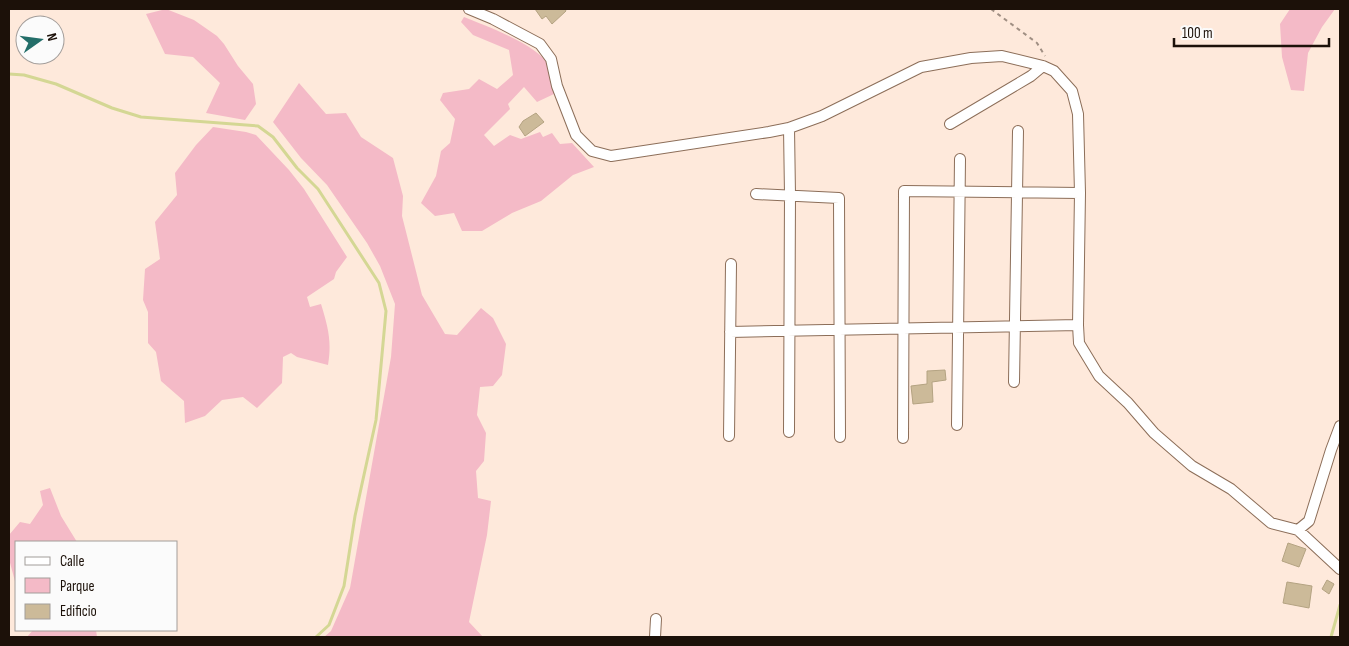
<svg xmlns="http://www.w3.org/2000/svg" width="1349" height="646" viewBox="0 0 1349 646" font-family="'Sofia Sans Condensed',sans-serif">
  <style>
    .green { fill: #f4bac7 }
    .lines { fill: none; stroke-linecap: round; stroke-linejoin: round }
    .stream { stroke: #d4d794; stroke-width: 3 }
    .building { fill: #ccba99; stroke: #b4a382 }
    .minor-casing { stroke: #8c6e59; stroke-width: 12 }
    .path { stroke: #a08f83; stroke-width: 2; stroke-dasharray: 4 4; stroke-linecap: butt }
    .minor { stroke: #fff; stroke-width: 10 }
  </style>
  <rect width="100%" height="100%" fill="#fee9db"/>
  <!-- green -->
  <path class="green" d="M 166,9 L 194,20 L 217,36 L 224,44 L 238,66 L 253,84 L 256,104 L 245,120 L 206,113 L 220,83 L 193,57 L 165,54 L 146,14 Z
    M 1290,9 L 1335,9 L 1322,27 L 1308,53 L 1304,91 L 1291,90 L 1282,57 L 1280,24 Z
    M 464,17 C 486,26 539,45 550,67 C 553,74 553,86 554,94 L 537,102 L 524,87 L 508,104 L 510,109 L 484,135 L 494,146 L 510,135 L 521,139 L 540,132 L 543,137 L 552,133 L 560,144 L 572,143 L 594,167 L 573,175 L 541,201 L 512,213 L 482,231 L 462,231 L 454,213 L 435,216 L 421,203 L 436,176 L 441,151 L 450,143 L 455,119 L 440,100 L 443,93 L 469,89 L 479,79 L 497,89 L 513,75 L 509,50 L 473,35 L 461,22 Z
    M 299,83 L 326,114 L 346,113 L 361,137 L 393,158 L 403,196 L 402,216 L 422,295 L 445,334 L 457,335 L 481,308 L 493,318 L 506,344 L 502,375 L 493,386 L 480,387 L 477,415 L 486,433 L 484,461 L 476,471 L 478,498 L 491,501 L 487,535 L 469,622 L 483,637 L 324,637 L 331,631 L 350,588 L 391,357 L 395,304 L 380,266 L 367,243 L 327,185 L 301,158 L 273,122 Z
    M 213,127 L 246,132 L 256,135 L 289,170 L 304,189 L 347,257 L 336,272 L 334,279 L 307,297 L 310,307 L 321,304 C 328,327 332,341 328,365 L 297,357 L 291,353 L 283,357 L 282,383 L 257,408 L 243,397 L 222,400 L 205,416 L 185,423 L 184,401 L 161,381 L 156,352 L 148,343 L 148,312 L 143,300 L 145,269 L 160,259 L 155,222 L 177,195 L 175,173 L 196,145 Z
    M 50,488 L 61,516 L 77,542 L 16,542 L 16,585 L 9,559 L 9,535 L 20,522 L 30,524 L 43,505 L 40,491 Z
    M 33,630 L 96,630 L 97,637 L 27,637 Z"/>
  <g class="lines">
    <!-- stream -->
    <path class="stream" d="M 9,74 L 24,75 L 56,84 L 112,108 L 141,117 L 258,126 L 273,137 L 297,168 L 318,189 L 379,283 L 386,311 L 376,420 L 355,516 L 344,586 L 329,625 L 316,637
      M 1331,637 L 1340,605"/>
  </g>
  <!-- building -->
  <path class="building" d="M 535,9 L 565,9 L 566,11 L 552,24 L 546,16 L 542,19 Z
    M 536,113 L 544,122 L 525,136 L 519,127 L 523,121 Z
    M 945,370 L 946,380 L 932,382 L 933,402 L 913,404 L 911,386 L 927,384 L 927,371 Z
    M 1288,543 L 1306,549 L 1299,567 L 1282,561 Z
    M 1327,580 L 1334,584 L 1329,594 L 1322,589 Z
    M 1287,582 L 1312,586 L 1309,608 L 1283,603 Z"/>
  <g class="lines">
    <!-- minor casing -->
    <g class="minor-casing">
      <path id="minor" d="M 469,9 L 493,19 L 540,44 L 551,59 L 557,86 L 576,135 L 592,151 L 611,156 L 769,132 L 789,128 L 822,116 L 921,67 L 971,58 L 1002,56 L 1043,66 L 1054,71 L 1072,91 L 1078,114 L 1080,193 L 1078,325 L 1079,343 L 1099,376 L 1128,403 L 1154,433 L 1192,466 L 1231,489 L 1271,523 L 1298,530 L 1340,569
        M 950,124 L 1031,76 L 1043,66
        M 756,194 L 839,198 L 840,437
        M 730,332 L 1078,325
        M 1014,382 L 1018,131
        M 957,425 L 960,159
        M 789,432 L 790,195 L 789,128
        M 729,436 L 731,264
        M 903,438 L 904,191 L 1080,193
        M 1298,530 L 1309,521 L 1331,450 L 1340,426
        M 655,637 L 656,619"/>
    </g>
    <!-- path -->
    <path class="path" d="M 991,9 L 1037,43 L 1045,56"/>
    <!-- minor -->
    <use href="#minor" class="minor"/>
  </g>
  <!-- border -->
  <rect width="1349" height="646" fill="none" stroke="#1c1109" stroke-width="20"/>
  <!-- legend -->
  <rect x="15" y="541" width="162" height="90" fill="#fbfbfb" stroke="#a29d9a"/>
  <rect x="25" y="557" width="25" height="8" fill="#ffffff" stroke="#a29d9a"/>
  <text x="60" y="566" font-size="15" fill="#1c1109">Calle</text>
  <rect x="25" y="578" width="25" height="15" fill="#f4bac7" stroke="#a29d9a"/>
  <text x="60" y="591" font-size="15" fill="#1c1109">Parque</text>
  <rect x="25" y="604" width="25" height="15" fill="#ccba99" stroke="#a29d9a"/>
  <text x="60" y="616" font-size="15" fill="#1c1109">Edificio</text>
  <!-- north arrow -->
  <g transform="translate(40 40) rotate(76)"><circle r="24" fill="#fbfbfb" stroke="#a29d9a"/>
  <path d="M0-4L9 19L0 12L-9 19Z" fill="#236e69"/>
  <text y="-8" font-size="14" font-weight="bold" text-anchor="middle" fill="#1c1109">N</text>
  </g>
  <!-- scale -->
  <path d="M1174 38v8h155v-8" fill="none" stroke="#1c1109" stroke-width="2.5"/>
  <text x="1182" y="38" font-size="15" fill="#1c1109" stroke="#fbfbfb" stroke-width="4" paint-order="stroke">100 m</text>
</svg>
